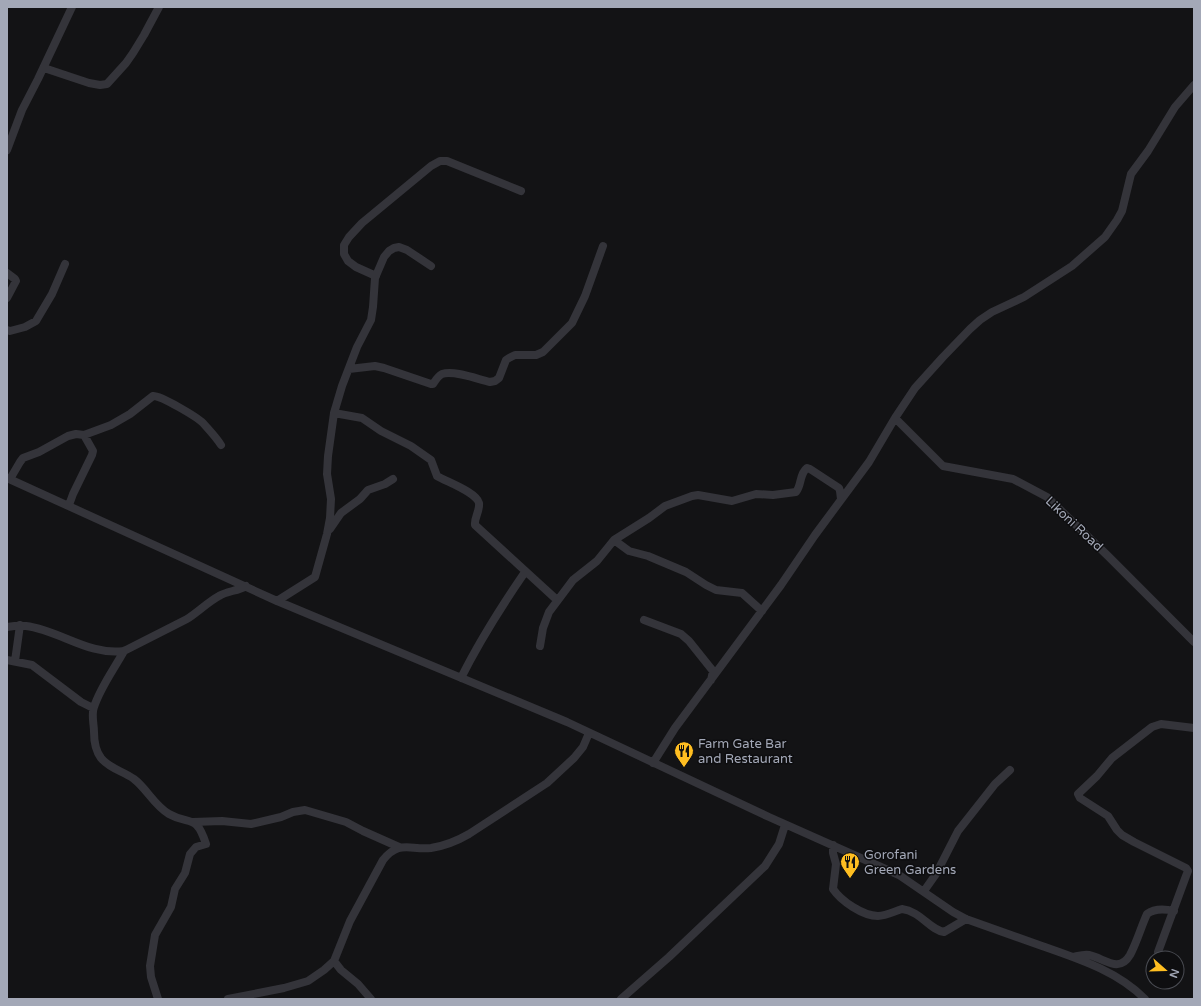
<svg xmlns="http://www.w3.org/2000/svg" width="1201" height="1006" viewBox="0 0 1201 1006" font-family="'Varela Round',sans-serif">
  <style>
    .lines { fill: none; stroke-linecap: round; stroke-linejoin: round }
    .minor { stroke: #34343a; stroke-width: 8 }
    .labels { text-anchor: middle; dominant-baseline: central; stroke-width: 3; stroke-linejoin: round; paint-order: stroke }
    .street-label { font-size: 13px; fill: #a3a8b7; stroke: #0e0e10 }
    .poi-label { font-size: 13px; fill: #a3a8b7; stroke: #0e0e10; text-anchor: start }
  </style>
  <rect width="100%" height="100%" fill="#131315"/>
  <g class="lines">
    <!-- minor -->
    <path class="minor" d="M 44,68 L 89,83 L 100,85 L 107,84 L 126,63 L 133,53 L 144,35 L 159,7
      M 7,150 L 22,110 L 38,79 L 72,7
      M 7,273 L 15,279 L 16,281 L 7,298
      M 376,276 L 356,267 L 348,261 L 344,254 L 344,245 L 349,237 L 362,223 L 431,166 L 440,161 L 447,161 L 521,191
      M 7,330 L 10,331 L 25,327 L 36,321 L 52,294 L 65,264
      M 349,369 L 375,366 L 384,368 L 431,384 L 433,384 C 435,381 438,376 442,374 C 454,370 477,379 490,382 L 495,381 L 499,378 L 506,360 L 509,358 L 515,355 L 536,355 L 543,352 L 572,323 L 585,296 L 603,246
      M 334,413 L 362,418 L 381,431 L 411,446 L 431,460 L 437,476 C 447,482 476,492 479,503 C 480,511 474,518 475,525 L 557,600
      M 895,418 L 943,466 L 1013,479 L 1047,497 L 1107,555 L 1194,642
      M 7,478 L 277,601 L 567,722 L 769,817 L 899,875 L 953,912 L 966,919 C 991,928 1016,937 1042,946 C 1079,959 1117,971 1145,999
      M 10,479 L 20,462 L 23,458 L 39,452 L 68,436 L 76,434 L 84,435 L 111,425 L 130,414 L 153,396 C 160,395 197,417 203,423 C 209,430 216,437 221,445
      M 69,505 L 73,494 L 92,455 L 93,451 L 84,435
      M 330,529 L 341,513 L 360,499 L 368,490 L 385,484 L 393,479
      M 614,540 L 629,551 L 648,556 L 686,572 L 706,585 L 716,590 L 742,593 L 762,611
      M 277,601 L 315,577 L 327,534 L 330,518 L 331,499 L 327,474 L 328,456 L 334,413 L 342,386 L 357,347 L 371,320 L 373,307 L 375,278 L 384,257 L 389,251 L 394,248 L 399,247 L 407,250 L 431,266
      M 644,620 L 681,634 L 689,641 L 713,671 L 711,680
      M 7,627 C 13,626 19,625 26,626 C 59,630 89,656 124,651 L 187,619 C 198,612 208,602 219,596 C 227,591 238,591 246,586
      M 540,646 L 543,628 L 549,612 L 573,580 L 597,561 L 614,540 L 649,518 L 665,506 L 692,496 L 698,495 L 732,501 L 756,494 L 773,495 L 796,492 C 802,485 799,474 807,468 L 810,469 L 839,488 L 840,491 L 841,499
      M 124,651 C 114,669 100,688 94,707 C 91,714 94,724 94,732 C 94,741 95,750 101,758 C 110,769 123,771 134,779 C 147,789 154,805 169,814 C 190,826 196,813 206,844 L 196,847 L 190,854 L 185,873 L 175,889 L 171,907 L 155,935 L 150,966 L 151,977 L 158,999
      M 7,660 L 32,665 L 81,702 L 93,708
      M 15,661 L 20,625
      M 461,678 C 480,640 501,607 525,572
      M 653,763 L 675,728 L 781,585 L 815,535 L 869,462 L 895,418 L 915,388 L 943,357 L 970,329 L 980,320 L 992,312 L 1024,297 L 1072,266 L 1105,237 L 1117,220 L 1122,211 L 1131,174 L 1148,151 L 1175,107 L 1194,85
      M 193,822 L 222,821 L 251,824 L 281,817 L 293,812 L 305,810 L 346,822 L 363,831 L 399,847
      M 833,845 L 833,853 L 836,864 L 833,889 C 841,901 863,916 878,916 C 886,916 895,911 902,909 C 920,911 930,930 944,932 L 966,919
      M 924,891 L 936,874 L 958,831 L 995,784 L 1010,770
      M 1158,952 L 1186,876 L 1188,871 L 1186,868 L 1134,842 L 1122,835 L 1117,830 L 1108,816 L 1080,798 L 1078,794 L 1097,776 L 1112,758 L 1152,727 L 1161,724 L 1194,728
      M 1073,957 C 1078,956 1084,954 1089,955 C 1104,958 1119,974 1130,955 C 1137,942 1141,927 1147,914 C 1155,908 1165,909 1174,911
      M 334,961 L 341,970 L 358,984 L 371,999
      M 228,999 L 284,988 L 308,981 L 324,970 L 334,961 L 350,921 L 383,860 C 399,840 409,850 431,848 C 444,846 457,841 469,834 L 547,783 L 574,758 L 583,747 L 589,733
      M 621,999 L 669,957 L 765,866 L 779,844 L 785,825"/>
  </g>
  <!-- icons -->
  <defs>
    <g id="restaurant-pin" transform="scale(1)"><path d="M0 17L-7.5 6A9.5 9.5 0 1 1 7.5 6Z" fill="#ffbe21" stroke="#0e0e10"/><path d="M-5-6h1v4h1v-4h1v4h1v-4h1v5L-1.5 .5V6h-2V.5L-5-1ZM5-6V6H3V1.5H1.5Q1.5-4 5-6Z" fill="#111"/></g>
  </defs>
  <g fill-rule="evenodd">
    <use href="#restaurant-pin" x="684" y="751"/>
    <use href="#restaurant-pin" x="850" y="862"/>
  </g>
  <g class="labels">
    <!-- street labels -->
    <g class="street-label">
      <text transform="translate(1074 524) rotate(43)">Likoni Road</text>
    </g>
    <!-- poi labels -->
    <g class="poi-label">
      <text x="698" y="744">Farm Gate Bar<tspan x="698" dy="15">and Restaurant</tspan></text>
      <text x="864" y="855">Gorofani<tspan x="864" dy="15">Green Gardens</tspan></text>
    </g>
  </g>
  <!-- border -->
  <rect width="1201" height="1006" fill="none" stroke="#a3a8b7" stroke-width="16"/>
  <!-- north arrow -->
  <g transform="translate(1165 970) rotate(110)"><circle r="19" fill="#0e0e10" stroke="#4a4c53"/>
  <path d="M0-3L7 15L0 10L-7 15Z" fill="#ffbe21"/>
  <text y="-6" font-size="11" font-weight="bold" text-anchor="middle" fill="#a3a8b7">N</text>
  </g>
</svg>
